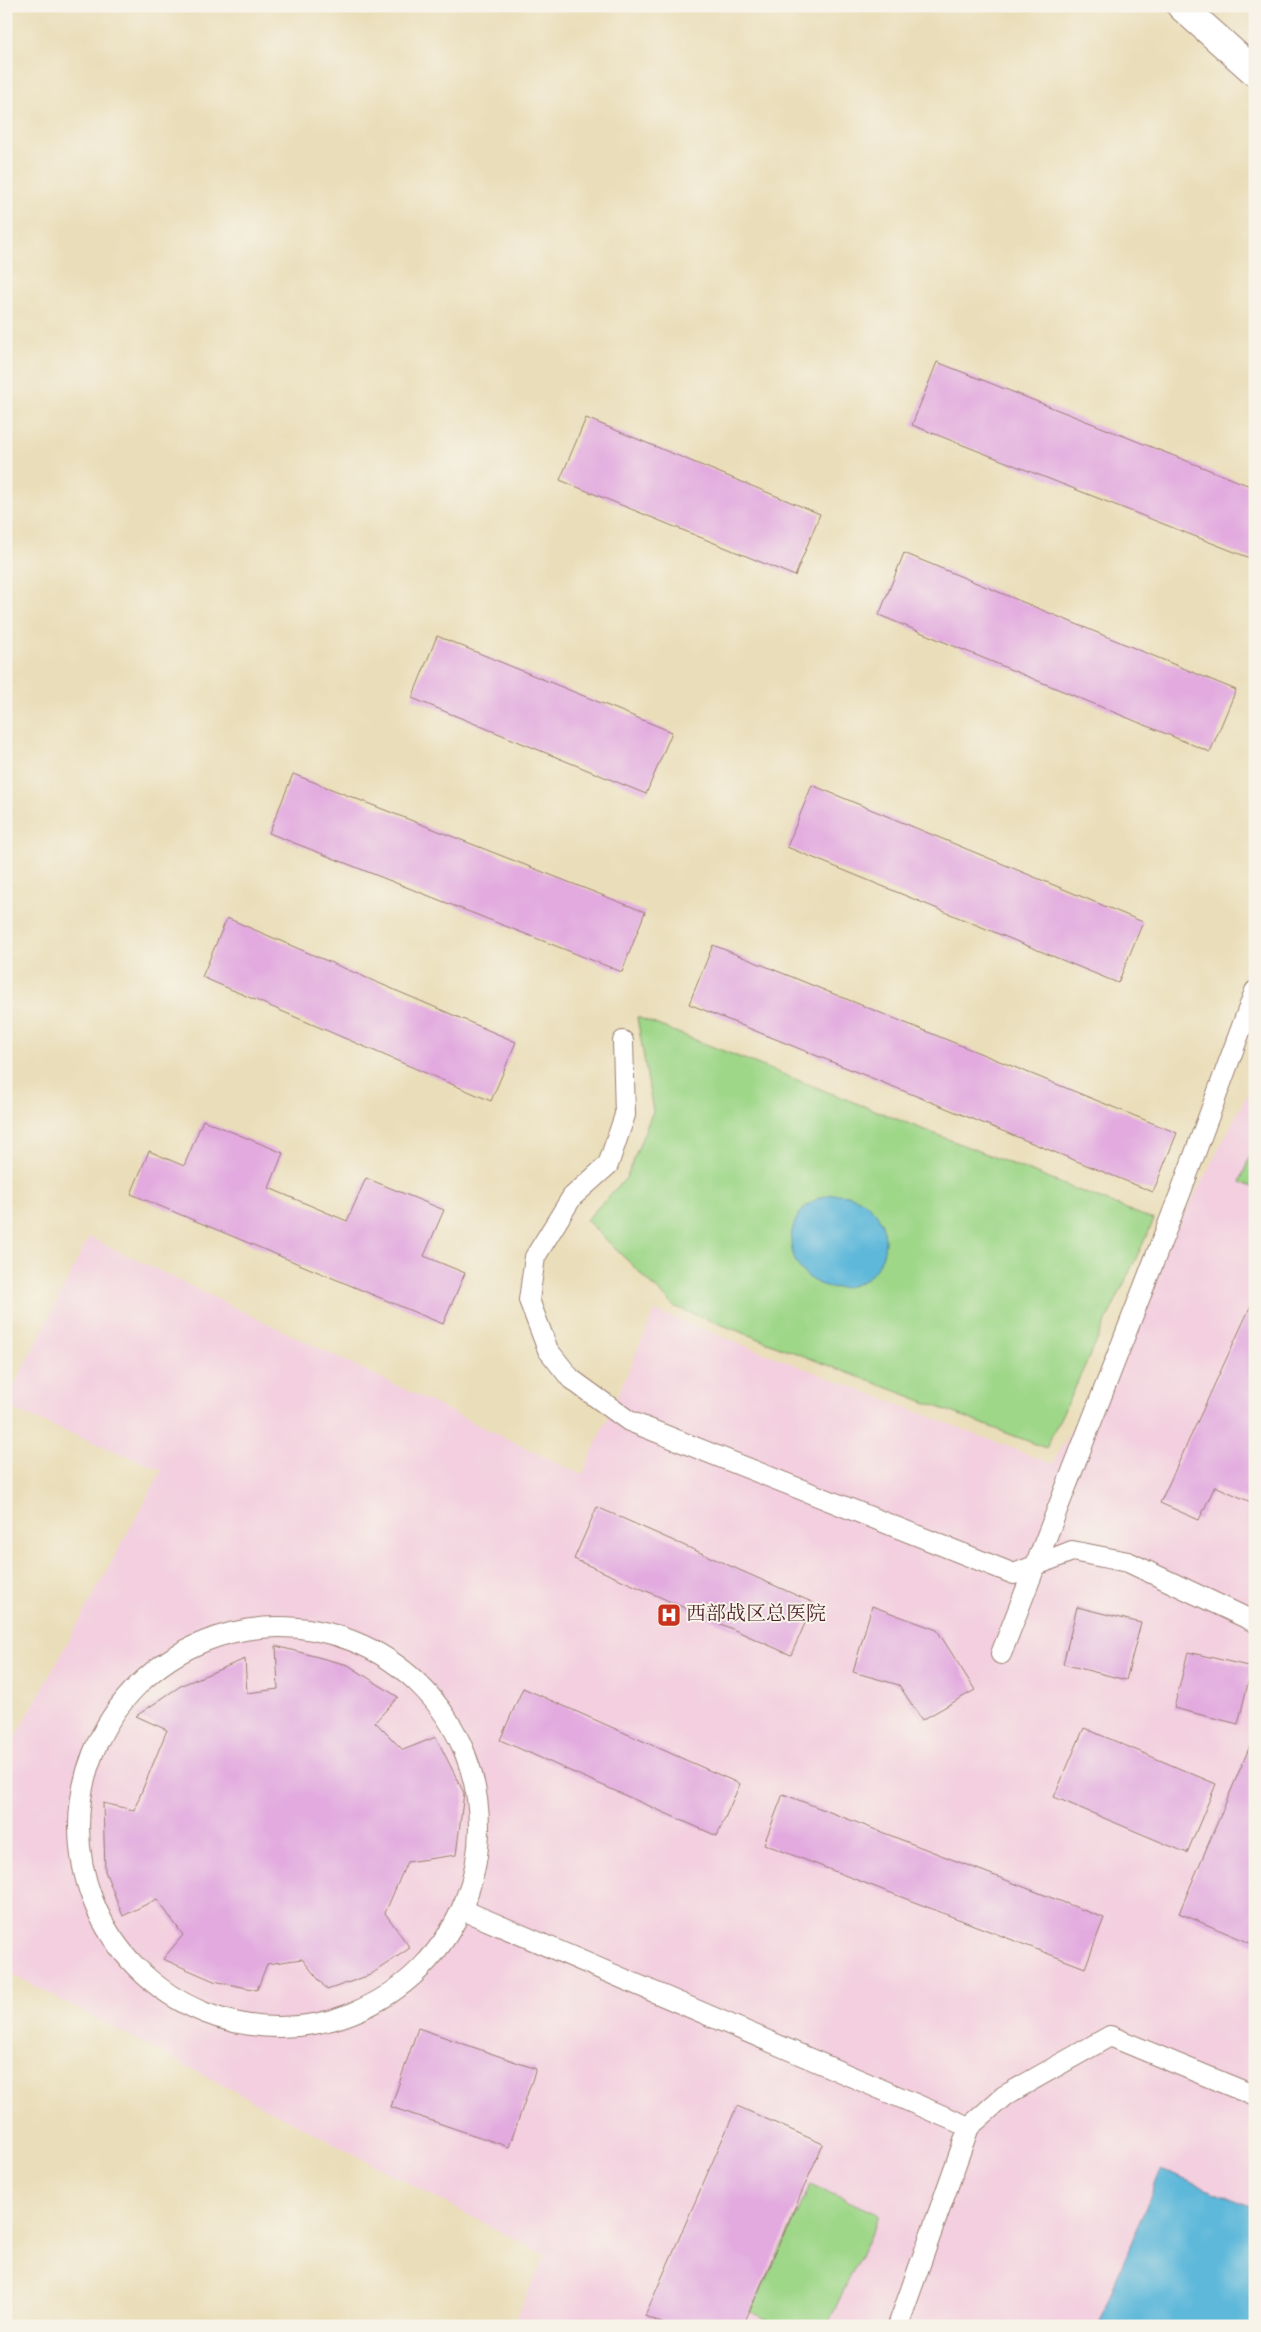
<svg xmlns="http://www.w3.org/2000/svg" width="1261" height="2332" viewBox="0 0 1261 2332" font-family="'Old Standard TT','Noto Serif SC',serif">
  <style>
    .built { fill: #f3cfdf }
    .green { fill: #9fd789; stroke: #747b5a }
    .water { fill: #5db8da; stroke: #546c82 }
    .building { fill: #e2aadf }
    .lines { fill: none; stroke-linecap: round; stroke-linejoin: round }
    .service-casing { stroke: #9a7e72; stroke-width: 22 }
    .minor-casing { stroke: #9a7e72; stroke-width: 30 }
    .service { stroke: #fff; stroke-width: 20 }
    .minor { stroke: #fff; stroke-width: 28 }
    .labels { text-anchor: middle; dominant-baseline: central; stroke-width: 4; stroke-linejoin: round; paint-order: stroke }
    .poi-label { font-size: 20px; fill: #4a1f2b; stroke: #f7f3e8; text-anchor: start }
  </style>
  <rect width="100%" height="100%" fill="#f7f3e8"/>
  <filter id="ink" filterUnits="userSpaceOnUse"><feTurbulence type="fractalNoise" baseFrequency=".02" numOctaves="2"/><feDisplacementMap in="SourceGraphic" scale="10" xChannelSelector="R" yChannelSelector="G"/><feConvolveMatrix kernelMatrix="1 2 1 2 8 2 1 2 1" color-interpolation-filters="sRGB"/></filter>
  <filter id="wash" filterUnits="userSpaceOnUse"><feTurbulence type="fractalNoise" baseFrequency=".0096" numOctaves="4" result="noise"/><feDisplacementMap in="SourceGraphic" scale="20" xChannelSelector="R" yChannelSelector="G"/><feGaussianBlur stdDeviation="1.12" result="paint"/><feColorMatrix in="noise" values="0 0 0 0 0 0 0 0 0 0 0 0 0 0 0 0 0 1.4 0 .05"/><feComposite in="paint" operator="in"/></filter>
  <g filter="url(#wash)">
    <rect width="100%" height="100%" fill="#eadeba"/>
    <!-- built -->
    <path class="built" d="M 1255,1080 L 1255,2326 L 513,2326 L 545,2255 L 6,1971 L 6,1755 L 162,1470 L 6,1407 L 6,1403 L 89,1237 L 582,1475 L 655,1311 L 1053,1464 Z"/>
    <!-- green -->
    <path class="green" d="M 637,1017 L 1154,1220 L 1046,1448 L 675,1307 L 586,1220 L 626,1178 L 653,1111 Z
      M 1255,1143 L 1255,1188 L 1240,1182 Z
      M 811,2184 L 879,2215 L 827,2326 L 781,2326 L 751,2312 Z"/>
    <!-- water -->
    <path class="water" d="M791 1241a47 47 0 1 1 94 0a47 47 0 1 1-94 0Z
      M 1161,2170 L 1255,2208 L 1255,2326 L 1097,2326 Z"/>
    <g id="blocks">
      <!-- building -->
      <path class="building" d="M 937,362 L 1255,488 L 1255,560 L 912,425 Z
        M 586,418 L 820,514 L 795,576 L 560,480 Z
        M 904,553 L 1236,690 L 1210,752 L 879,615 Z
        M 437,636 L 672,732 L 646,794 L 412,698 Z
        M 293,774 L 645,912 L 622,972 L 269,833 Z
        M 812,785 L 1143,922 L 1118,983 L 787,847 Z
        M 227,918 L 516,1042 L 491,1101 L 202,977 Z
        M 713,945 L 1177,1133 L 1153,1192 L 689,1004 Z
        M 203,1120 L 283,1153 L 269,1188 L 347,1221 L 366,1178 L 444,1210 L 424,1256 L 465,1273 L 443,1324 L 131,1194 L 149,1151 L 184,1166 Z
        M 1252,1303 L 1255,1304 L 1255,1504 L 1215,1486 L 1199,1520 L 1160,1503 Z
        M 597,1507 L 814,1603 L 791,1655 L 574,1559 Z
        M 872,1606 L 937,1630 L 975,1690 L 922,1720 L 899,1685 L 853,1672 Z
        M 1077,1607 L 1141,1623 L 1126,1680 L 1063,1664 Z
        M 276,1646 L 348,1665 L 398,1697 L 375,1722 L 403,1750 L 436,1737 L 464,1793 L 456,1855 L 407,1862 L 385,1913 L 410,1948 L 370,1975 L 327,1990 L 302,1959 L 267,1964 L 257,1990 L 214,1981 L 163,1959 L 183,1935 L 157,1899 L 123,1916 L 105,1871 L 103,1803 L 134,1810 L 167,1730 L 136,1716 L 182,1685 L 245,1659 L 247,1693 L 278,1689 Z
        M 1188,1652 L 1252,1667 L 1238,1724 L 1174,1708 Z
        M 523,1688 L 740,1784 L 717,1836 L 500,1740 Z
        M 1084,1728 L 1216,1784 L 1187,1853 L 1054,1797 Z
        M 1255,1734 L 1255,1945 L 1179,1913 Z
        M 783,1794 L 1104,1918 L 1085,1968 L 764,1844 Z
        M 418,2028 L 536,2069 L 509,2147 L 391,2107 Z
        M 737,2106 L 823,2144 L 743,2326 L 668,2326 L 645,2316 Z"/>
    </g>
  </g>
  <g filter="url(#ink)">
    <use href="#blocks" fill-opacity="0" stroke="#9a7e72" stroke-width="1"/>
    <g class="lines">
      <!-- service casing -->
      <g class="service-casing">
        <path id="service" d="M 623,1041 L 625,1115 L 608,1165 L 572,1197 L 535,1257 L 529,1300 L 548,1350 L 571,1379 L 629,1421 L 1014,1574 L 1072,1551 L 1128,1562 L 1255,1622
          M79 1827a200 200 0 1 1 400 0a200 200 0 1 1-400 0Z
          M 1001,1654 L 1180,1194 L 1255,991
          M 463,1910 L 969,2127
          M 898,2326 L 969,2127 L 1004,2096 L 1110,2036 L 1255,2096"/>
      </g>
      <!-- minor casing -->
      <g class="minor-casing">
        <path id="minor" d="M 1181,6 L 1255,72"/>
      </g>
      <!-- service -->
      <use href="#service" class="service"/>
      <!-- minor -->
      <use href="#minor" class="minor"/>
    </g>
  </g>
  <!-- icons -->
  <defs>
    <g id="hospital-square" transform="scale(1.25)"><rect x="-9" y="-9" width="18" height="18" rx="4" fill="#c8321e" stroke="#f7f3e8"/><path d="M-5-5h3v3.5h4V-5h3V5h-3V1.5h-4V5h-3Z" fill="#fff"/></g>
  </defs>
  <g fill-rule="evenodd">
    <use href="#hospital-square" x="669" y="1615"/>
  </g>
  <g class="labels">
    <!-- poi labels -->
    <g class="poi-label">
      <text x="686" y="1615">西部战区总医院</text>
    </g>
  </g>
  <!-- margin -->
  <rect width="1261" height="2332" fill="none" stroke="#f7f3e8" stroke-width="25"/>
</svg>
